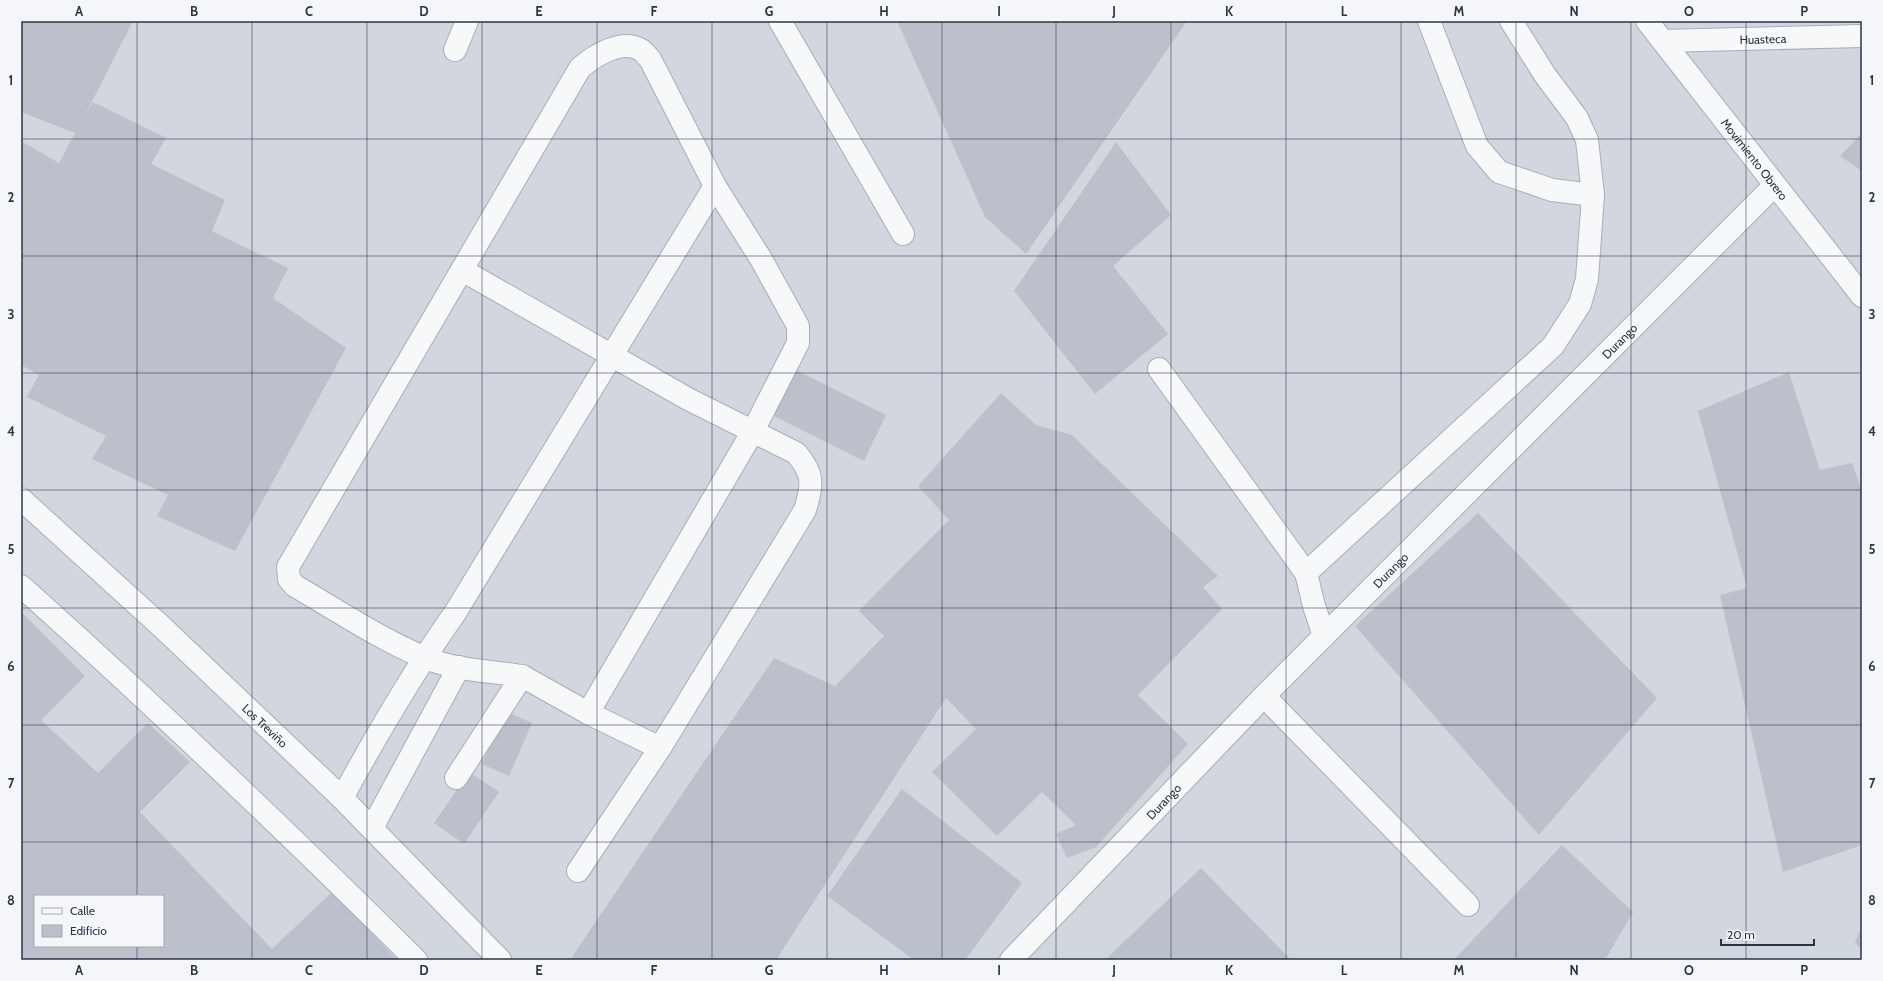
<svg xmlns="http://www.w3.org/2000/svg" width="1883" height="981" viewBox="0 0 1883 981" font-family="Cabin,sans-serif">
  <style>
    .built { fill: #d2d6de; fill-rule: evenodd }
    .building { fill: #bbc0ca; fill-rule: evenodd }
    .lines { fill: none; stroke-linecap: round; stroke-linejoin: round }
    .minor-casing { stroke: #a9aeb7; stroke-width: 24 }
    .minor { stroke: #f7f8fa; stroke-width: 22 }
    .grid { fill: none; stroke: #2b3445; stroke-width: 1; stroke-opacity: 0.55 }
    .labels { text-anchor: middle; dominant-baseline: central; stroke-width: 3; stroke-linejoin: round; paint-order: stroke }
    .street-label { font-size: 12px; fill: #2b3445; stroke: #f4f6f9 }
    .neatline { fill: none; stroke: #2b3445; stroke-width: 1.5 }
    .grid-label { font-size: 13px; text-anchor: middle; font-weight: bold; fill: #2b3445 }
  </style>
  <rect width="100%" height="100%" fill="#e4e7ec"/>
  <!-- built -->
  <path class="built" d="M 21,21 L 1862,21 L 1862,960 L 21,960 ZM 35,896 L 163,896 L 163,946 L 35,946 Z"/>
  <!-- building -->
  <path class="building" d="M 21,21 L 133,21 L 84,117 L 93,102 L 166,138 L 151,164 L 225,200 L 212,231 L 288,268 L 273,298 L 346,348 L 235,551 L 157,516 L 168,495 L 92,459 L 106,436 L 27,397 L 39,375 L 21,365 L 21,141 L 59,163 L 75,133 L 21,112 Z
    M 897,21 L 1187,21 L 1026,254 L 985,217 Z
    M 1862,133 L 1862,171 L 1840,156 Z
    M 1116,142 L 1171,215 L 1113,266 L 1168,334 L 1095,394 L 1014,291 Z
    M 788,366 L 886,415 L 864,461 L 766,412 Z
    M 1789,372 L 1820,470 L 1852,463 L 1862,491 L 1862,845 L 1783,872 L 1720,595 L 1747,588 L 1698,411 Z
    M 1001,393 L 1036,425 L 1072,435 L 1218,576 L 1203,587 L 1222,609 L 1138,695 L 1188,744 L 1096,847 L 1067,858 L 1056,834 L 1076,825 L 1042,792 L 997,836 L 932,772 L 976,729 L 946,698 L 776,960 L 570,960 L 774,658 L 835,686 L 884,636 L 859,611 L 949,520 L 918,486 Z
    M 1478,513 L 1657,698 L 1539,835 L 1355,626 Z
    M 21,612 L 85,676 L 41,720 L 98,773 L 148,723 L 190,762 L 140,812 L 272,949 L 332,892 L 397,960 L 21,960 ZM 35,896 L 163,896 L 163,946 L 35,946 Z
    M 505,711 L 532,723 L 509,776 L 482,764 Z
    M 469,772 L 499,792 L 464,844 L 434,823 Z
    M 902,789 L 1022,883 L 965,960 L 914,960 L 827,896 Z
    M 1562,845 L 1633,912 L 1605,960 L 1454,960 Z
    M 1201,868 L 1291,960 L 1105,960 Z
    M 1862,926 L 1862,951 L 1855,942 Z"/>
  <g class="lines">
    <!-- minor casing -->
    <g class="minor-casing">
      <g id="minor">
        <path d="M 780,21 L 903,234"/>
        <path d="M 1429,21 L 1477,146 L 1499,172 L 1552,190 L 1593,195 L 1587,140 L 1577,118 L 1545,75 L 1511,21"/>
        <path id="s1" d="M 1647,21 L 1862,296"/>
        <path id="s2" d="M 1664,41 L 1862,36"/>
        <path d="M 455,50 L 467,21"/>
        <path d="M 462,270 L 688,399 L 796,453 C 814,474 813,484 805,510 L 660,748 L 578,871"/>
        <path d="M 1159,369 L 1306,573"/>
        <path id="s3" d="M 21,499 L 162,627 L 342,798 L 500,960"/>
        <path d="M 21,586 C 156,707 287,832 416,960"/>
        <path d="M 1324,636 L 1314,606 L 1306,573 L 1553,346 L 1580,304 L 1587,279 L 1593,195"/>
        <path d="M 522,676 L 588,713 L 660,748"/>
        <path d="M 1264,696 L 1468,905"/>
        <path d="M 456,778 L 522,676 C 489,671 453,670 423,657 C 378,638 337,610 295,586 L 289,579 L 288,567 L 580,68 C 594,56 622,38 641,50 C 644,52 647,56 650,59 L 715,186 L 761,259 L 798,326 L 798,343 L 753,431 L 588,713"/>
        <path d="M 342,798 C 377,734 413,672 455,613 L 715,186"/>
        <path d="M 372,828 L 459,667"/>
        <path id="s4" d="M 1011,960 L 1264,696 L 1774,186"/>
      </g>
    </g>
    <!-- minor -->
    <use href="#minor" class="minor"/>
  </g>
  <!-- grid -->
  <path class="grid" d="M 137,21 L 137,896M 252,21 L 252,960M 367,21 L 367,960M 482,21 L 482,960M 597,21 L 597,960M 712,21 L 712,960M 827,21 L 827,960M 942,21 L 942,960M 1056,21 L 1056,960M 1171,21 L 1171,960M 1286,21 L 1286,960M 1401,21 L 1401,960M 1516,21 L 1516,960M 1631,21 L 1631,960M 1746,21 L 1746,960M 21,139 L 1862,139M 21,256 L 1862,256M 21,373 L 1862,373M 21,490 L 1862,490M 21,608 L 1862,608M 21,725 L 1862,725M 21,842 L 1862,842M 137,946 L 137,960"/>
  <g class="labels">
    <!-- street labels -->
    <g class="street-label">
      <text stroke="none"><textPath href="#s2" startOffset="99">Huasteca</textPath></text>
      <text stroke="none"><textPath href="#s1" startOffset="175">Movimiento Obrero</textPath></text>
      <text stroke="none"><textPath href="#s4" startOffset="868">Durango</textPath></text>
      <text stroke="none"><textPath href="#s4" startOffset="544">Durango</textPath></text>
      <text stroke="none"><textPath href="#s3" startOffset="333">Los Treviño</textPath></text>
      <text stroke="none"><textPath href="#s4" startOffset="220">Durango</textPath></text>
    </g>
  </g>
  <!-- border -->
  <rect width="1883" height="981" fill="none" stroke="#f4f6f9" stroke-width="44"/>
  <!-- legend -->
  <rect x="34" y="895" width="130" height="52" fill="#f4f6f9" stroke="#a4a8b1"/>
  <rect x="42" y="908" width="20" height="6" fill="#f7f8fa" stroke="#a4a8b1"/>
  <text x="70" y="915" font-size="12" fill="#2b3445">Calle</text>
  <rect x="42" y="925" width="20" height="12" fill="#bbc0ca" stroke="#a4a8b1"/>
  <text x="70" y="935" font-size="12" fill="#2b3445">Edificio</text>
  <!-- scale -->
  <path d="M1721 939v6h93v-6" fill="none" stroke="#2b3445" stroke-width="2"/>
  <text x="1727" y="939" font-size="12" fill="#2b3445" stroke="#f4f6f9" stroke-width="3" paint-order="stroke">20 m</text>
  <rect x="22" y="22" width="1839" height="937" class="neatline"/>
  <g class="grid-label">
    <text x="79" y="16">A</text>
    <text x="194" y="16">B</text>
    <text x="309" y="16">C</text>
    <text x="424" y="16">D</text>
    <text x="539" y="16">E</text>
    <text x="654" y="16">F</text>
    <text x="769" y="16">G</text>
    <text x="884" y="16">H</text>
    <text x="999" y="16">I</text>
    <text x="1114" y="16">J</text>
    <text x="1229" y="16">K</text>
    <text x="1344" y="16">L</text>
    <text x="1459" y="16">M</text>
    <text x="1574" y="16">N</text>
    <text x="1689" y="16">O</text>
    <text x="1804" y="16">P</text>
    <text x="11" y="85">1</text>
    <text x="1872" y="85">1</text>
    <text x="11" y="202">2</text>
    <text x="1872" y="202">2</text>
    <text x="11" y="319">3</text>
    <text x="1872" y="319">3</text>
    <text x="11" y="436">4</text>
    <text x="1872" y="436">4</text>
    <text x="11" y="554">5</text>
    <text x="1872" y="554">5</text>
    <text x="11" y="671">6</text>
    <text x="1872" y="671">6</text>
    <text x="11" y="788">7</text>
    <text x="1872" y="788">7</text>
    <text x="11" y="905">8</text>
    <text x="1872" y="905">8</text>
    <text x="79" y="975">A</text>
    <text x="194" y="975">B</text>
    <text x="309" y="975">C</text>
    <text x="424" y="975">D</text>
    <text x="539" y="975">E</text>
    <text x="654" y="975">F</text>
    <text x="769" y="975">G</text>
    <text x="884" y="975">H</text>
    <text x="999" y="975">I</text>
    <text x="1114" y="975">J</text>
    <text x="1229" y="975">K</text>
    <text x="1344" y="975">L</text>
    <text x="1459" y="975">M</text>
    <text x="1574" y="975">N</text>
    <text x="1689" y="975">O</text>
    <text x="1804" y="975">P</text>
  </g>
</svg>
